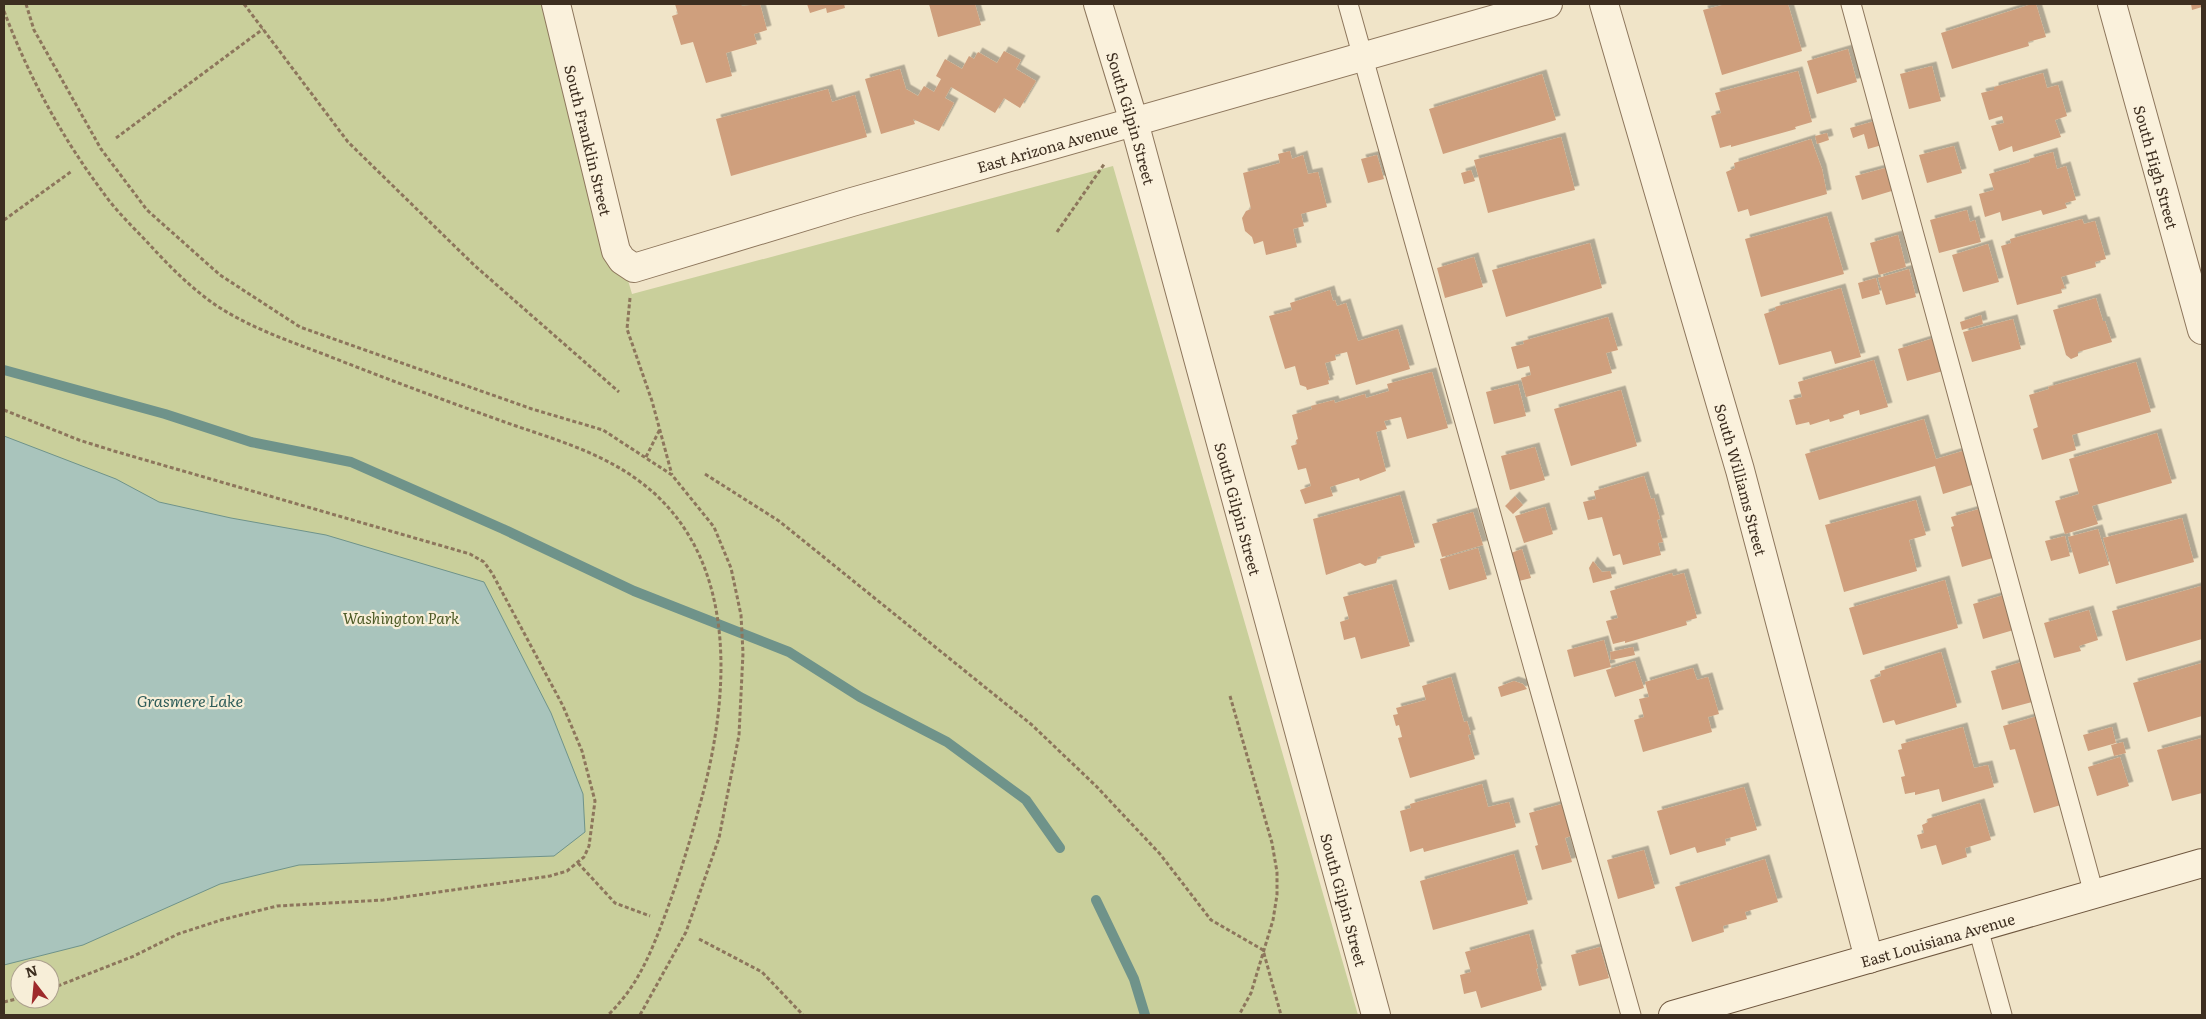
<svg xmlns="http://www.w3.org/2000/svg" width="2206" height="1019" viewBox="0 0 2206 1019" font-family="Literata,serif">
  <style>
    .green { fill: #c9cf9b; fill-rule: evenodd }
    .water { fill: #a9c4bc; stroke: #6f938a }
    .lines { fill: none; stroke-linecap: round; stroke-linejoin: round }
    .stream { stroke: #6f938a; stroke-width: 10 }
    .building { fill: #cf9f7d; filter: url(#shadow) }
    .lane-casing { stroke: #8d765c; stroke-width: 21 }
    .street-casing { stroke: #8d765c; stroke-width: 30 }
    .secondary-casing { stroke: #6f573f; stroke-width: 30 }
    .path { stroke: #8d765c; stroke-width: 3; stroke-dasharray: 4 2.5; stroke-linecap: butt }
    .lane { stroke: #faf1dc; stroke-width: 19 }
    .street { stroke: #faf1dc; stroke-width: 28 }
    .secondary { stroke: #faf1dc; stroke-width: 28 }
    .labels { text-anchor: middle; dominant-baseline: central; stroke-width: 4.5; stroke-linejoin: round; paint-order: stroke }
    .street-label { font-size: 15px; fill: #3d2e20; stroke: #f7eed8 }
    .park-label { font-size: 15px; font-style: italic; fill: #4d5a26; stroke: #f7eed8 }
    .water-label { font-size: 16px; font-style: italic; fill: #2f5d5a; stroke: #f7eed8 }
  </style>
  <defs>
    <filter id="shadow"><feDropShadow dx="4.5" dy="-4.5" stdDeviation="0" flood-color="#0004"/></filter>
  </defs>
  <rect width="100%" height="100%" fill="#f0e4c8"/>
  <!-- green -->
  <path class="green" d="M 4,4 L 548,4 L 632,294 L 1113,166 L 1358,1015 L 4,1015 ZM 20,969 L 50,969 L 50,999 L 20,999 Z"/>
  <!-- water -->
  <path class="water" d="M 4,436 L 116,479 L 159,502 L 231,518 L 326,535 L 484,582 L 551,713 L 583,794 L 585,832 L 554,856 L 299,865 L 220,884 L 83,945 L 4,965 Z"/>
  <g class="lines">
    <!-- stream -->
    <path class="stream" d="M 4,370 L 165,414 L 251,442 L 351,462 L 503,529 L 634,591 L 789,652 L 860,697 L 947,742 L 1026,800 L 1060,848
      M 1096,900 L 1134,979 L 1145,1015"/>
  </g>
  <!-- building -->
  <path class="building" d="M 675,4 L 741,4 L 742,6 L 760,4 L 767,30 L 754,34 L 757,44 L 726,53 L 732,76 L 706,83 L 693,42 L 681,45 L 672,16 L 678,14 Z
    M 807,4 L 844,4 L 845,8 L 827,13 L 826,8 L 810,13 Z
    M 929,4 L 975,4 L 981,25 L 938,37 Z
    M 1726,4 L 1788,4 L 1802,51 L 1722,75 L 1703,10 Z
    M 2032,4 L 2036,4 L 2046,37 L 2028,42 L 2029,46 L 1952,69 L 1941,33 Z
    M 2191,4 L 2202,4 L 2202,7 L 2192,10 Z
    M 1848,49 L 1857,82 L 1817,94 L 1807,61 Z
    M 1004,51 L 1021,60 L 1016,69 L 1036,81 L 1020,108 L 1004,98 L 995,113 L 951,87 L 945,98 L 954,103 L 939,131 L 913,119 L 915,124 L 881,134 L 865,79 L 900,69 L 906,89 L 918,96 L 924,86 L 934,92 L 941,79 L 936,76 L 945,59 L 962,69 L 969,56 L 974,59 L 978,52 L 997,63 Z
    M 1932,66 L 1941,101 L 1909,109 L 1900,74 Z
    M 1798,71 L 1812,122 L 1795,127 L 1796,129 L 1731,147 L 1731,145 L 1720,148 L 1711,116 L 1721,113 L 1715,93 Z
    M 2043,73 L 2047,88 L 2058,85 L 2067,116 L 2055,120 L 2061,137 L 2013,152 L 2012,146 L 1999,151 L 1991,126 L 2004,123 L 2002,116 L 1989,120 L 1981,93 L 1994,90 L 1994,87 Z
    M 1542,74 L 1556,120 L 1443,154 L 1429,109 Z
    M 828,89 L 832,102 L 855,95 L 867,137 L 731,176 L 716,119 Z
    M 1875,121 L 1882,145 L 1868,149 L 1864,134 L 1853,138 L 1850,128 Z
    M 1827,133 L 1829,140 L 1817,144 L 1815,136 Z
    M 1561,137 L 1575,190 L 1488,213 L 1474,160 Z
    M 1811,139 L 1822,169 L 1827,194 L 1750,216 L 1748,209 L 1738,212 L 1726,172 L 1735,168 L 1734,163 Z
    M 1954,146 L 1962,173 L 1927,183 L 1919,155 Z
    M 1290,151 L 1292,159 L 1303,155 L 1308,174 L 1318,172 L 1327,207 L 1301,214 L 1304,226 L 1293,229 L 1297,247 L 1266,255 L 1263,241 L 1254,244 L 1252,237 L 1245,231 L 1242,218 L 1246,211 L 1251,209 L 1243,173 L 1280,163 L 1278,154 Z
    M 2053,152 L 2057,169 L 2066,166 L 2076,200 L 2065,203 L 2067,208 L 2043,215 L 2041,210 L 2002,221 L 2000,212 L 1985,217 L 1979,194 L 1994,190 L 1989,174 L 2030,162 L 2029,159 Z
    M 1377,155 L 1384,179 L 1368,183 L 1361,159 Z
    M 1889,167 L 1895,190 L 1862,200 L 1855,176 Z
    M 1471,170 L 1475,181 L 1464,184 L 1461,173 Z
    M 1967,210 L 1970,222 L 1975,220 L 1981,242 L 1939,253 L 1930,220 Z
    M 1827,216 L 1844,274 L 1761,297 L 1745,239 Z
    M 2082,219 L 2084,224 L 2095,221 L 2106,259 L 2095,262 L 2096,267 L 2061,277 L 2065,288 L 2061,289 L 2062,293 L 2017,305 L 2001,246 L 2011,243 L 2010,239 Z
    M 1898,235 L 1906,267 L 1879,275 L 1870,243 Z
    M 1590,243 L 1602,288 L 1506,317 L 1492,270 Z
    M 1988,244 L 1999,282 L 1963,292 L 1952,255 Z
    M 1474,257 L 1483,287 L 1445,298 L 1437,268 Z
    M 1909,269 L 1916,297 L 1886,305 L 1878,278 Z
    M 1876,278 L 1880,294 L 1862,299 L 1858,283 Z
    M 1841,288 L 1861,357 L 1835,364 L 1831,351 L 1779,365 L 1764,314 L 1776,310 L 1775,307 Z
    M 1330,290 L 1333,301 L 1335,300 L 1337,306 L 1346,303 L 1358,341 L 1398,329 L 1410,369 L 1356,385 L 1347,352 L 1335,355 L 1336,360 L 1325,363 L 1330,380 L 1328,380 L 1329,384 L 1307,390 L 1306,387 L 1300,385 L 1295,366 L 1285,369 L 1269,316 L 1292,310 L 1290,303 Z
    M 2096,298 L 2103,321 L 2105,321 L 2112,342 L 2078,352 L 2078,356 L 2071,359 L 2066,355 L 2053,310 Z
    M 1981,315 L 1983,324 L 1962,330 L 1960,322 Z
    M 1608,317 L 1618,350 L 1606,353 L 1612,373 L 1526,397 L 1521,378 L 1531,375 L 1529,366 L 1517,369 L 1511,347 L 1524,344 L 1523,341 Z
    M 2013,319 L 2021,349 L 1972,362 L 1963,332 Z
    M 1934,338 L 1943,371 L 1907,381 L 1898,349 Z
    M 1874,360 L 1888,407 L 1860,415 L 1859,410 L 1843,415 L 1844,418 L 1830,422 L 1829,419 L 1810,425 L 1809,422 L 1796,425 L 1789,400 L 1802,397 L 1798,382 Z
    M 2136,362 L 2151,412 L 2072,435 L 2076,450 L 2042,460 L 2033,429 L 2038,427 L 2029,395 L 2049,389 L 2048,387 Z
    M 1432,372 L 1448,428 L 1407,439 L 1401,417 L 1384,421 L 1387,429 L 1376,432 L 1386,471 L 1360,481 L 1359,478 L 1330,487 L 1333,496 L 1305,504 L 1300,490 L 1311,486 L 1306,468 L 1298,470 L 1291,446 L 1297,444 L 1296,440 L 1298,439 L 1292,415 L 1312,409 L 1311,406 L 1334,400 L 1335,403 L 1365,394 L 1366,398 L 1389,391 L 1387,384 Z
    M 1518,384 L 1526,416 L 1494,424 L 1486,392 Z
    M 1621,390 L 1637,446 L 1571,466 L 1554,409 Z
    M 1924,419 L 1936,459 L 1966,450 L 1975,484 L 1943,494 L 1935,466 L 1819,500 L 1805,454 Z
    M 2157,433 L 2172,483 L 2092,506 L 2098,524 L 2065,534 L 2055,501 L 2079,494 L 2069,459 Z
    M 1535,447 L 1545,480 L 1510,490 L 1501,456 Z
    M 1644,476 L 1651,499 L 1654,498 L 1660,519 L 1657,520 L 1663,542 L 1658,543 L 1661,555 L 1623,565 L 1620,554 L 1613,556 L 1602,517 L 1588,520 L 1583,502 L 1596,499 L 1594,491 Z
    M 1400,495 L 1415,547 L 1378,557 L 1376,563 L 1365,566 L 1360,563 L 1326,575 L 1313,519 Z
    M 1515,496 L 1523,505 L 1513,514 L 1505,506 Z
    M 1916,500 L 1926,535 L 1909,540 L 1917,571 L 1844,592 L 1825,525 Z
    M 1545,507 L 1553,534 L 1524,543 L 1515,516 Z
    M 1979,509 L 1996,557 L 1962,567 L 1951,527 L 1954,526 L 1951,517 Z
    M 1473,512 L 1483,545 L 1442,557 L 1432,524 Z
    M 2182,518 L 2194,562 L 2116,584 L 2103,538 Z
    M 2098,529 L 2109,565 L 2079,574 L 2068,537 Z
    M 2065,536 L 2070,556 L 2051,561 L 2045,541 Z
    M 1478,548 L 1487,579 L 1449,590 L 1440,559 Z
    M 1522,549 L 1531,578 L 1519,581 L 1511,553 Z
    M 1593,561 L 1602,572 L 1610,571 L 1612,578 L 1593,583 L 1589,568 Z
    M 1672,573 L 1673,576 L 1684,573 L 1697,618 L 1686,621 L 1687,625 L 1625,643 L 1625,641 L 1613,644 L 1606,621 L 1618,618 L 1610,591 Z
    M 1945,580 L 1958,628 L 1863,655 L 1849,608 Z
    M 1392,584 L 1410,646 L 1361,659 L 1355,637 L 1344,640 L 1340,622 L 1349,619 L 1343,597 Z
    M 2201,586 L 2202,639 L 2126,661 L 2112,611 Z
    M 2007,594 L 2017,629 L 1983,639 L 1973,604 Z
    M 2089,610 L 2098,640 L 2079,646 L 2081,651 L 2054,658 L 2044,623 Z
    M 1604,640 L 1611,667 L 1574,677 L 1567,650 Z
    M 1633,647 L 1635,655 L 1611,660 L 1610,652 Z
    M 1941,652 L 1957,707 L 1896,725 L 1894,720 L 1883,723 L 1870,680 L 1881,676 L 1880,671 Z
    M 1635,661 L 1644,688 L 1615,697 L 1606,670 Z
    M 2025,661 L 2036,701 L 2002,710 L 1991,671 Z
    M 2202,663 L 2202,716 L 2148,732 L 2133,683 Z
    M 1693,668 L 1697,680 L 1708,677 L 1719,714 L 1708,717 L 1712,732 L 1643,752 L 1634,720 L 1644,717 L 1639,699 L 1649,697 L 1645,682 Z
    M 1451,677 L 1464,722 L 1467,721 L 1471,734 L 1468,735 L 1475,759 L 1410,778 L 1398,738 L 1402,737 L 1399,725 L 1396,726 L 1393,715 L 1398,714 L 1396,708 L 1426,700 L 1422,686 Z
    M 1514,681 L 1523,684 L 1527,689 L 1501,697 L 1498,687 Z
    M 2041,715 L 2064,804 L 2034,813 L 2015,749 L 2010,750 L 2003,726 Z
    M 1963,727 L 1974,768 L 1988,765 L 1994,787 L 1942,802 L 1939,789 L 1915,795 L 1915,792 L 1905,794 L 1901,777 L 1905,776 L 1898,750 L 1902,749 L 1901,744 Z
    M 2112,727 L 2116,743 L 2088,751 L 2083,735 Z
    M 2202,738 L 2202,793 L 2172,801 L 2157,750 Z
    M 2123,742 L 2126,753 L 2114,756 L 2111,745 Z
    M 2120,757 L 2129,786 L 2097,796 L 2088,767 Z
    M 1482,784 L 1488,807 L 1509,802 L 1516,827 L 1424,852 L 1423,848 L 1410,852 L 1400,811 L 1411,808 L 1410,804 Z
    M 1744,787 L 1757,830 L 1725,839 L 1726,845 L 1697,853 L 1695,847 L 1670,855 L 1657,811 Z
    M 1980,803 L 1991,840 L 1965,848 L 1967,857 L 1942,865 L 1936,845 L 1921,849 L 1917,835 L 1924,833 L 1922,825 L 1928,822 L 1927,819 Z
    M 1562,804 L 1571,836 L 1565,838 L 1572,862 L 1542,870 L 1535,846 L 1538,845 L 1529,813 Z
    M 1644,850 L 1655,888 L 1618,899 L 1607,860 Z
    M 1514,854 L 1528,904 L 1433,930 L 1420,881 Z
    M 1765,859 L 1778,902 L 1745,912 L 1747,919 L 1723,926 L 1724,932 L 1692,942 L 1675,887 Z
    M 1529,934 L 1538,968 L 1536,969 L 1542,990 L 1481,1008 L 1476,991 L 1464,994 L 1460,975 L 1471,972 L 1465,952 Z
    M 1600,947 L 1609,978 L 1579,986 L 1571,955 Z"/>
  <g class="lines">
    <!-- lane casing -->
    <g class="lane-casing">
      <path id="lane" d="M 1348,4 L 1631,1015
        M 1851,4 L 2094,894
        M 1978,928 L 2002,1015"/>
    </g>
    <!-- street casing -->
    <g class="street-casing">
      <g id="street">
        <path id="s1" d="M 556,4 L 616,251 L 622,260 L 634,268 L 852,202 L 1548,4"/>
        <path id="s2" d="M 1098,4 L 1134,122 L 1376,1015"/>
        <path id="s3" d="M 1604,4 L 1740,470 L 1869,959"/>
        <path id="s4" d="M 2112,4 L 2202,330"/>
      </g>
    </g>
    <!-- secondary casing -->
    <g class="secondary-casing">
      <g id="secondary">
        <path id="s5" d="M 1673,1015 L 2202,863"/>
      </g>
    </g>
    <!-- path -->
    <path class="path" d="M 26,4 L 34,30 L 101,149 L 147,210 L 220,275 L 300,327 L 532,409 L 603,430 L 672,475 L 714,527 L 731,568 L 741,615 L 743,653 L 739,735 L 719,838 L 686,932 L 640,1015
      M 244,4 L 348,142 L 474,265 L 619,392
      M 4,11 C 28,75 61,136 102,191 C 115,210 133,227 149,244 C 169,266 192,289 217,306 C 251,328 289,341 326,355 C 384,378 441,399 499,420 C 546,437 594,449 635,478 C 739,551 731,689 702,797 C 691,838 679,878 664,918 C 650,955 637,987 608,1015
      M 116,138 L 263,29
      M 4,220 L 72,171
      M 1057,232 L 1105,163
      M 630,298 L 627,329 L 652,401 L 672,475
      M 4,410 L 79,440 L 114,451 L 470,554 L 484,562 L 492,573 L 563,706 L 582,751 L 595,801 L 589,846 L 584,857 L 567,871 L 550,876 L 383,900 L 277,906 L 221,920 L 178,934 L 134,956 L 50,989
      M 646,457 L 660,429
      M 705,474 L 779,521 L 1032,725 L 1097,787 L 1160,854 L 1211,920 L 1263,950 L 1281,1015
      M 1230,696 L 1272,843 L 1277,872 L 1277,895 L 1273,920 L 1251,993 L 1239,1015
      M 578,863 L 615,903 L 650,916
      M 699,939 L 762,972 L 803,1015
      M 4,1002 L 20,998"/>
    <!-- lane -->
    <use href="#lane" class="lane"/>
    <!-- street -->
    <use href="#street" class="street"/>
    <!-- secondary -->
    <use href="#secondary" class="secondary"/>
  </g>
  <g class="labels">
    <!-- street labels -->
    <g class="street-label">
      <text stroke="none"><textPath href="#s2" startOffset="119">South Gilpin Street</textPath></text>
      <text stroke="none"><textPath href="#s1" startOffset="140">South Franklin Street</textPath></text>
      <text stroke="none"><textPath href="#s1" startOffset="710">East Arizona Avenue</textPath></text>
      <text stroke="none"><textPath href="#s4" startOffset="169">South High Street</textPath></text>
      <text stroke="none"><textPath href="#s3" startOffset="495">South Williams Street</textPath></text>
      <text stroke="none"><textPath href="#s2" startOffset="524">South Gilpin Street</textPath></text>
      <text stroke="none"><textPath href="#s2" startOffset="929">South Gilpin Street</textPath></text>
      <text stroke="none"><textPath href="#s5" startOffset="275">East Louisiana Avenue</textPath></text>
    </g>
    <!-- park labels -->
    <g class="park-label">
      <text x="401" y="617">Washington Park</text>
    </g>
    <!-- water labels -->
    <g class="water-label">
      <text x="190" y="700">Grasmere Lake</text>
    </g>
  </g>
  <!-- border -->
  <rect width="2206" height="1019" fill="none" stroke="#3d2e20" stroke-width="10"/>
  <!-- north arrow -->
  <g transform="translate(35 984) rotate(344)"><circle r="24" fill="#f7eed8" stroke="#ada18e"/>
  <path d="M0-4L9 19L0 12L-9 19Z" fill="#9e2a2b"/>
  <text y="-8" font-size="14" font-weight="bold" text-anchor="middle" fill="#3d2e20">N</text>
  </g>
</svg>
